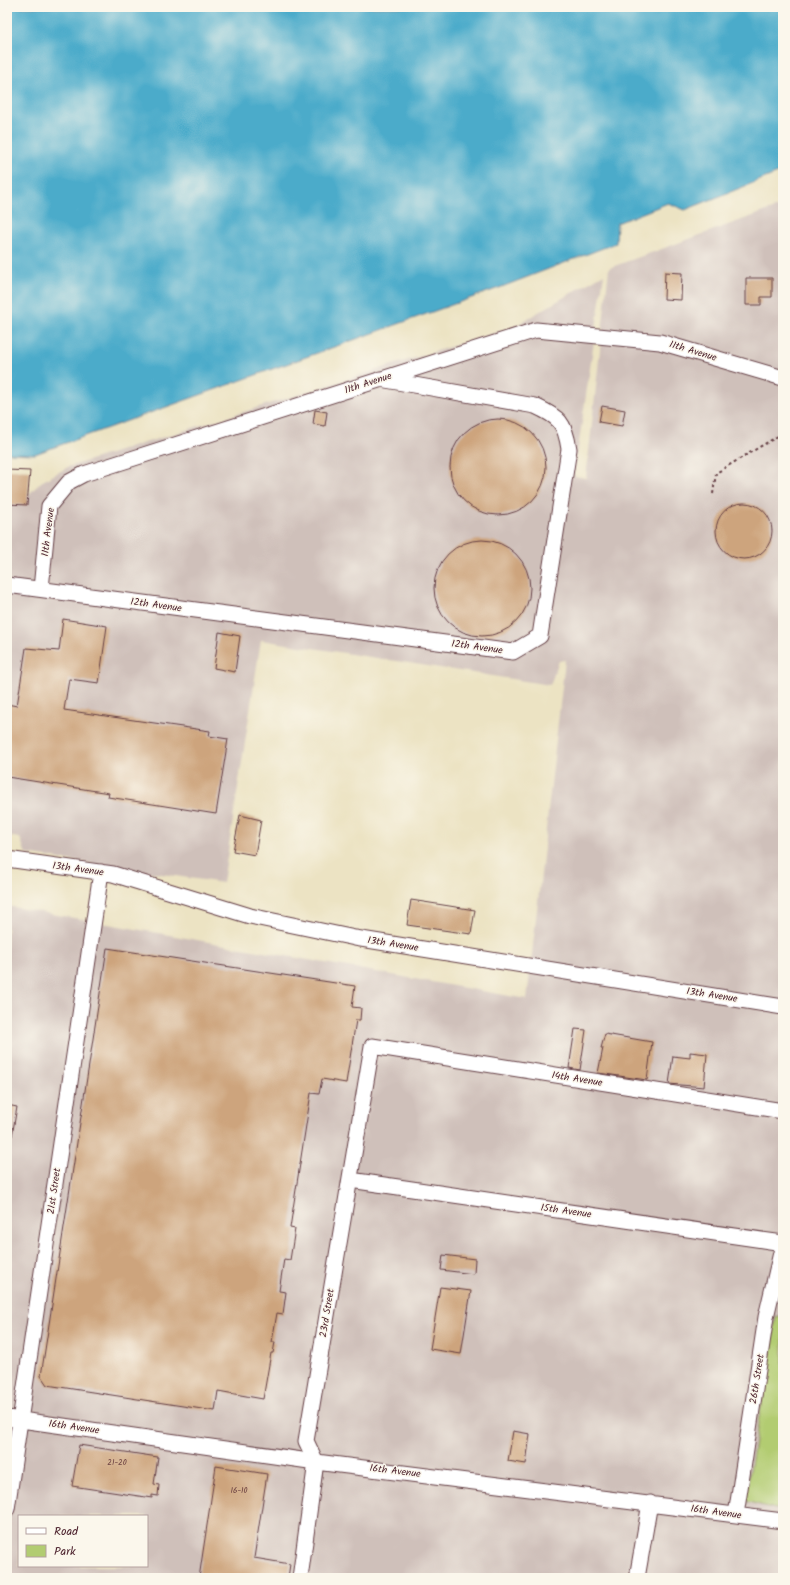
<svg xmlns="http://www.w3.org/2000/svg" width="790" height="1585" viewBox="0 0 790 1585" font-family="Kalam,sans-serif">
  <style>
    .industrial { fill: #cfc0ba; fill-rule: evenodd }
    .green { fill: #b2cc71; stroke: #7e764e }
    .water { fill: #4babca; stroke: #4a657a }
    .building { fill: #cda47d }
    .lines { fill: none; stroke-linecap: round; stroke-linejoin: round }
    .minor-casing { stroke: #623c42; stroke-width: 17 }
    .path { stroke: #623c42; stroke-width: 2; stroke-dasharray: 3 3; stroke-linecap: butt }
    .minor { stroke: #fff; stroke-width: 15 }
    .labels { text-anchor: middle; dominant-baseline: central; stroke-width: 3; stroke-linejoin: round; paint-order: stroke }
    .number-label { font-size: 8px; fill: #6b4040 }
    .street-label { font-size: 10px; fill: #4a1f2b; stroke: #fbf7ec }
  </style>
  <rect width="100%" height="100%" fill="#fbf7ec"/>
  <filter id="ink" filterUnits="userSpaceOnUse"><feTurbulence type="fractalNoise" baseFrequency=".025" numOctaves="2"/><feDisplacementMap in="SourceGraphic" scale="8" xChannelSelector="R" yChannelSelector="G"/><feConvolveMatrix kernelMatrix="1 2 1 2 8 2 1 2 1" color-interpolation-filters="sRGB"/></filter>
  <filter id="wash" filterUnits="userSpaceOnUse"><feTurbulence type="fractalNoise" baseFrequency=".012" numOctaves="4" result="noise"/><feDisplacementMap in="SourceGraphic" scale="16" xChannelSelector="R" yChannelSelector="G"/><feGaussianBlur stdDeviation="0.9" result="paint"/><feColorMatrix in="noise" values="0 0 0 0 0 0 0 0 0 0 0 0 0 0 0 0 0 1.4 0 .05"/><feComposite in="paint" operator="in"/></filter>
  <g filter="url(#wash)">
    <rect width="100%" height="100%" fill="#ece3c3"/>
    <!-- industrial -->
    <path class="industrial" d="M 783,205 L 783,1578 L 7,1578 L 7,906 L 527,999 L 565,660 L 559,661 L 550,685 L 261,640 L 223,883 L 26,854 L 20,838 L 7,836 L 7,470 L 30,471 L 28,495 L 41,482 L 68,467 L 513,327 L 604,274 L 574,476 L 586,478 L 609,268 ZM 19,1516 L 147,1516 L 147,1566 L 19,1566 Z"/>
    <!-- green -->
    <path class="green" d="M 776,1316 L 783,1317 L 783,1511 L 745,1501 Z"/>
    <!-- water -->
    <path class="water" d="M 7,7 L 783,7 L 783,171 L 685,210 L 668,203 L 617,223 L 616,243 L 499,288 L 35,454 L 7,453 Z"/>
    <g id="blocks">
      <!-- building -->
      <path class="building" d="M 665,272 L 682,273 L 681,300 L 664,299 Z
        M 746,278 L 772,278 L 772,297 L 761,297 L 761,305 L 746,305 Z
        M 602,406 L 625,410 L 622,426 L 599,422 Z
        M 315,410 L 327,412 L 325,426 L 313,424 Z
        M450 467a48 48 0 1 1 96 0a48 48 0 1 1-96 0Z
        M 7,470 L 30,471 L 27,505 L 7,504 Z
        M716 531a28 28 0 1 1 56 0a28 28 0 1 1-56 0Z
        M434 588a48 48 0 1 1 96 0a48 48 0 1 1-96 0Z
        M 63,619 L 107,626 L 99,683 L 69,679 L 64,710 L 210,731 L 209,736 L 228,739 L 216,814 L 108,797 L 109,793 L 7,777 L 7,704 L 17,706 L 26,648 L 59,651 Z
        M 219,632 L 240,636 L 235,672 L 214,668 Z
        M 240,815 L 261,820 L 255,855 L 233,851 Z
        M 411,900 L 475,910 L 471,934 L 407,925 Z
        M 107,948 L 355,986 L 352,1007 L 361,1008 L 360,1020 L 356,1020 L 346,1083 L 322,1079 L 319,1094 L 311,1093 L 290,1228 L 295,1229 L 290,1260 L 284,1259 L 279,1291 L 286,1292 L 283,1314 L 277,1313 L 272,1342 L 275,1342 L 273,1353 L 271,1353 L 263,1399 L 218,1391 L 215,1411 L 47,1385 L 41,1376 Z
        M 575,1029 L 586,1030 L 580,1070 L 569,1068 Z
        M 605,1034 L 652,1042 L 647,1080 L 598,1073 L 603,1048 L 601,1048 Z
        M 690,1052 L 707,1054 L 704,1087 L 669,1084 L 673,1056 L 690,1058 Z
        M 7,1105 L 17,1107 L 12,1136 L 7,1135 Z
        M 443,1255 L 475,1259 L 474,1274 L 441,1270 Z
        M 440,1287 L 471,1291 L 461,1354 L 430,1349 Z
        M 513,1431 L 530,1434 L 526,1464 L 508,1461 Z
        M 79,1445 L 158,1457 L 154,1484 L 159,1485 L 158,1496 L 152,1495 L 152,1498 L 72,1486 Z
        M 216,1466 L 267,1474 L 254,1558 L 290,1564 L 288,1578 L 199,1578 Z"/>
    </g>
  </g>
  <g filter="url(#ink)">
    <use href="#blocks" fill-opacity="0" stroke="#623c42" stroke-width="1"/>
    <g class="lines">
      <!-- minor casing -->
      <g class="minor-casing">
        <path id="minor" d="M 7,585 L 513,652 L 540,636 L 569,449 C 565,422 559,417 535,406 L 380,379
          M 41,589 L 49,506 L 69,482 L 84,474 L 536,330 L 660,342 L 783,378
          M 7,859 L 113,874 L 250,916 L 355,938 L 783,1007
          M 350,1180 L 783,1243
          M 7,1418 L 316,1462 L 783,1521
          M 7,1509 L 101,872
          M 736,1515 L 766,1317 L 783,1244
          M 300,1578 L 316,1462 L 306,1441 L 372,1046 L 783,1111
          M 637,1578 L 650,1503"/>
      </g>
      <!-- path -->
      <path class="path" d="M 713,494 L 716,473 L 783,433"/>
      <!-- minor -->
      <use href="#minor" class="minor"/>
    </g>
  </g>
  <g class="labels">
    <!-- number labels -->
    <g class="number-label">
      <text x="117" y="1462">21-20</text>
      <text x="239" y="1490">16-10</text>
    </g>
    <!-- street labels -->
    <g class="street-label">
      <text transform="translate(693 351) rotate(17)">11th Avenue</text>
      <text transform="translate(368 383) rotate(-18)">11th Avenue</text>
      <text transform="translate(48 532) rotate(-83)">11th Avenue</text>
      <text transform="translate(156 605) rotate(8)">12th Avenue</text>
      <text transform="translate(477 647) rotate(8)">12th Avenue</text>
      <text transform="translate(78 869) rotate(8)">13th Avenue</text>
      <text transform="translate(393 944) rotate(9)">13th Avenue</text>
      <text transform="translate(712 995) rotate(9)">13th Avenue</text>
      <text transform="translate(577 1079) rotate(9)">14th Avenue</text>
      <text transform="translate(54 1191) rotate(-82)">21st Street</text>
      <text transform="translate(566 1211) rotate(8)">15th Avenue</text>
      <text transform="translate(327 1313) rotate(-81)">23rd Street</text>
      <text transform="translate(757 1379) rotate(-81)">26th Street</text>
      <text transform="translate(74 1427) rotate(8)">16th Avenue</text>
      <text transform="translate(395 1471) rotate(7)">16th Avenue</text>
      <text transform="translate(716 1512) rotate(8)">16th Avenue</text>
    </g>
  </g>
  <!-- margin -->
  <rect width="790" height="1585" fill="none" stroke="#fbf7ec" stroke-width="24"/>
  <!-- legend -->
  <rect x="18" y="1515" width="130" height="52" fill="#fbf7ec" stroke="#b4a19f"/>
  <rect x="26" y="1528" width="20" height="6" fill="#ffffff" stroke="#b4a19f"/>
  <text x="54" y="1535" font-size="12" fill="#4a1f2b">Road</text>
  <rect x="26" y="1545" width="20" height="12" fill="#b2cc71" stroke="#b4a19f"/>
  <text x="54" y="1555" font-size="12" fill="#4a1f2b">Park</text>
</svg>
